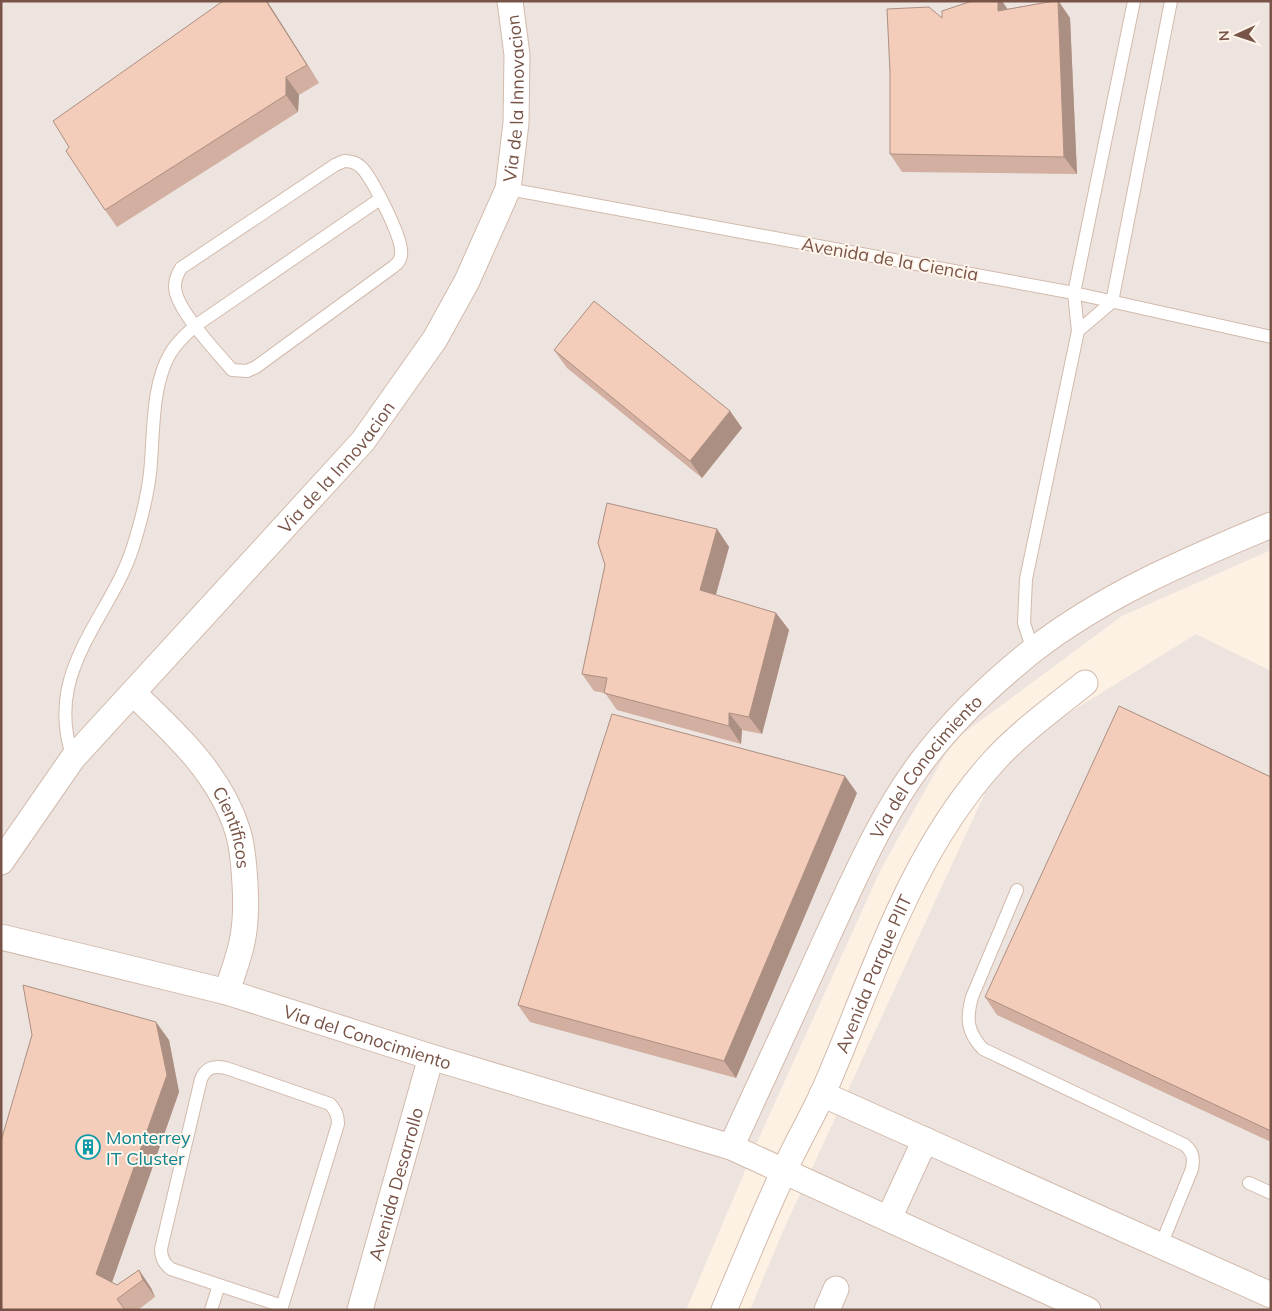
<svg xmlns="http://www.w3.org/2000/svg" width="1272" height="1311" viewBox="0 0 1272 1311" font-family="Mulish,sans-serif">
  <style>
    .industrial { fill: #ede4df }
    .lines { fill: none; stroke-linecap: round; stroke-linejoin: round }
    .lane-casing { stroke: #d2baac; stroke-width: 14 }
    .street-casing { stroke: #d2baac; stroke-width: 27 }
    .lane { stroke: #fff; stroke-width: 12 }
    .street { stroke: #fff; stroke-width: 25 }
    .wall { fill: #d2afa0 }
    .shaded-wall { fill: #ab8f82 }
    .building { fill: #f4ccba; stroke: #ab8f82 }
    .labels { text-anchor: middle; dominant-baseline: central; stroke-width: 4; stroke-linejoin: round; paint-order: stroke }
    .street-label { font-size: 18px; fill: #785448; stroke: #fff5eb }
    .culture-label { font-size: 18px; fill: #0d838f; stroke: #fff5eb; text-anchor: start }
  </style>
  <rect width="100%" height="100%" fill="#fdf1e4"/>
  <!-- industrial -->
  <path class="industrial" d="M 1,1 L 1271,1 L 1271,550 L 1122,616 L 953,741 L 882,867 L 762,1131 L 686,1310 L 1,1310 Z
    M 1196,634 L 1271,671 L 1271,1310 L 750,1310 L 783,1231 L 1003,754 Z"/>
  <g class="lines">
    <!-- lane casing -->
    <g class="lane-casing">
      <path id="lane" d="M 344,161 C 351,161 356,162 361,167 C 372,178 401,235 401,251 C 402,258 399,263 393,267 L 256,367 L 247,371 L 232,370 C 218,353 174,308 175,286 C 175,279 178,273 181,268 L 335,165 Z
        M 508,189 L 1074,293 L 1271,337
        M 1078,331 L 1112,302 L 1171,1
        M 1033,651 L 1024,623 L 1026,579 L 1078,331 L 1074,293 L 1134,1
        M 73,758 C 65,735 63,712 68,688 C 79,638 116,598 132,550 C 140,525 147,499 150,473 C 154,436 151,386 170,354 C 176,343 186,334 195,326 L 380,199
        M 1017,890 L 972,997 C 966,1019 967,1032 983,1049 L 1185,1145 C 1193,1152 1194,1158 1192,1169 L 1161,1245
        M 1249,1183 L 1271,1193
        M 211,1310 L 219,1285
        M 281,1310 L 338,1124 C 338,1115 336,1111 330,1104 L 226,1068 C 213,1065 206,1068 201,1079 L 161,1249 C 161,1258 164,1264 171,1269 L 282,1306"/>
    </g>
    <!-- street casing -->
    <g class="street-casing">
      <g id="street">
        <path id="s1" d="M 134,694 C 175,733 221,775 238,832 C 243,848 244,867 245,884 C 246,901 246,920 243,937 C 240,956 232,974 227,992"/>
        <path id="s2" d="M 1,862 L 73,758 L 363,441 L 435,339 L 467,281 L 508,189 L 516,123 L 517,55 L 510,1"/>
        <path id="s3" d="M 1,937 L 227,992 L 431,1057 L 731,1147 L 1088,1310"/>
        <path d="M 822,1094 L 1271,1295"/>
        <path id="s4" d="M 731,1147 C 764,1076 796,1006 828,935 C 856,875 882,814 922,761 C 953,720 992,683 1032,651 C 1104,595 1187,560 1271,525"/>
        <path d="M 889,1218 L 925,1140"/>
        <path id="s5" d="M 360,1310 L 431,1057"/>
        <path id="s6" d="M 724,1310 C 744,1263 763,1216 784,1171 C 796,1144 811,1119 823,1093 C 873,979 908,856 993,762 C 1020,732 1054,708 1085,683"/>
        <path d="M 827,1310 L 836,1289"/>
      </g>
    </g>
    <!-- lane -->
    <use href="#lane" class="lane"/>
    <!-- street -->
    <use href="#street" class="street"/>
  </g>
  <!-- wall -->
  <path class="wall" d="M 223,1 L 267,1 L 319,83 L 299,95 L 298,112 L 117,227 L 105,210 Z
    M 1054,1 L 1059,1 L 1070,18 L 1077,174 L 902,172 L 890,154 L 890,72 L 942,18 L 1007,9 Z
    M 554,350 L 730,411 L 742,428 L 702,478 L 567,368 Z
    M 717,529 L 729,547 L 716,595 L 776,613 L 789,630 L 762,734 L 742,730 L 741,744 L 617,710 L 605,693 L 594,691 L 582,674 Z
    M 1271,777 L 1271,1142 L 997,1015 L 985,997 Z
    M 857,793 L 736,1078 L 530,1022 L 518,1005 Z
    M 32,1035 L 169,1040 L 179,1092 L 112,1282 L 117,1285 L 139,1270 L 151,1288 L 155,1297 L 138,1310 L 1,1310 Z"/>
  <!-- shaded-wall -->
  <path class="shaded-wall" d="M 266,1 L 267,1 L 269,4 L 319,83 L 307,65 Z
    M 998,1 L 1002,1 L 1011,14 L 998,11 Z
    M 1058,1 L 1070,18 L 1077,174 L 1064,157 Z
    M 286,77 L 299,95 L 298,112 L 286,95 Z
    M 730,411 L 742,428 L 702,478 L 690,461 Z
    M 717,529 L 729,547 L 712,608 L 700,590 Z
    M 776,613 L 789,630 L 762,734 L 749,717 Z
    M 729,713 L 742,730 L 741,744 L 729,726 Z
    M 845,776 L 857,793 L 736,1078 L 724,1061 Z
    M 156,1022 L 169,1040 L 179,1092 L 109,1291 L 96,1274 Z
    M 139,1270 L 151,1288 L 155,1297 L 143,1280 Z"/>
  <!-- building -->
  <path class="building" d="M 223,1 L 266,1 L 307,65 L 286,77 L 286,95 L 105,210 L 66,151 L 69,147 L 53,121 Z
    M 972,1 L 998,1 L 998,11 L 1054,1 L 1058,1 L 1064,157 L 890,154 L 890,72 L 887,9 L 929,7 L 942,18 L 942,11 Z
    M 594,301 L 730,411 L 690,461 L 554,350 Z
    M 607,503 L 717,529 L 700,590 L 776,613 L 749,717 L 729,713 L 729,726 L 604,693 L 607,678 L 582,674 L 605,565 L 598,543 Z
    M 1119,706 L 1271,777 L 1271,1131 L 985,997 Z
    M 612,714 L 845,776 L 724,1061 L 518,1005 Z
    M 23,985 L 156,1022 L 167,1075 L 96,1274 L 117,1285 L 139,1270 L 143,1280 L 117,1299 L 125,1310 L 1,1310 L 1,1141 L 32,1035 Z"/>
  <!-- icons -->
  <defs>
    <g id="building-ring" transform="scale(1.25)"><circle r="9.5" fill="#fff5eb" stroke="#0f9aa8" stroke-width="1.5"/><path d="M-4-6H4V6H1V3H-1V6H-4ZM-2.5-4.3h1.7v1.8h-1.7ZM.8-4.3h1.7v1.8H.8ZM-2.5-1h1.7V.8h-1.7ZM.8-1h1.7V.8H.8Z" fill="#0f9aa8"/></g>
  </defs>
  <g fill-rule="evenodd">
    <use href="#building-ring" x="88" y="1147"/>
  </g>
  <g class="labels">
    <!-- street labels -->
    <g class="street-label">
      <text stroke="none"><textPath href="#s2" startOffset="939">Via de la Innovacion</textPath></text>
      <text transform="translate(890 259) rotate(10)">Avenida de la Ciencia</text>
      <text stroke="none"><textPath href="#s2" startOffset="519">Via de la Innovacion</textPath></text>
      <text stroke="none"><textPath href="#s4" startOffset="429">Via del Conocimiento</textPath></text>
      <text stroke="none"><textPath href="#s1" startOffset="169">Cientificos</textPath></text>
      <text stroke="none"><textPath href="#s6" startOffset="368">Avenida Parque PIIT</textPath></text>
      <text stroke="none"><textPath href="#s3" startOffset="380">Via del Conocimiento</textPath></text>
      <text stroke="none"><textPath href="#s5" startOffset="131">Avenida Desarrollo</textPath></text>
    </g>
    <!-- culture labels -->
    <g class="culture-label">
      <text x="106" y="1137">Monterrey<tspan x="106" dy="21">IT Cluster</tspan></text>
    </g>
  </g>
  <!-- border -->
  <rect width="1272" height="1311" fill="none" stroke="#785448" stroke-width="5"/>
  <!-- north arrow -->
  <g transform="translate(1237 35) rotate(267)" stroke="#fff5eb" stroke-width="4" paint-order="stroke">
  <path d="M0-4L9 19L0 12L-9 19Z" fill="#785448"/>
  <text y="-8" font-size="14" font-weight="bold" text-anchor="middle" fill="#785448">N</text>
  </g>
</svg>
